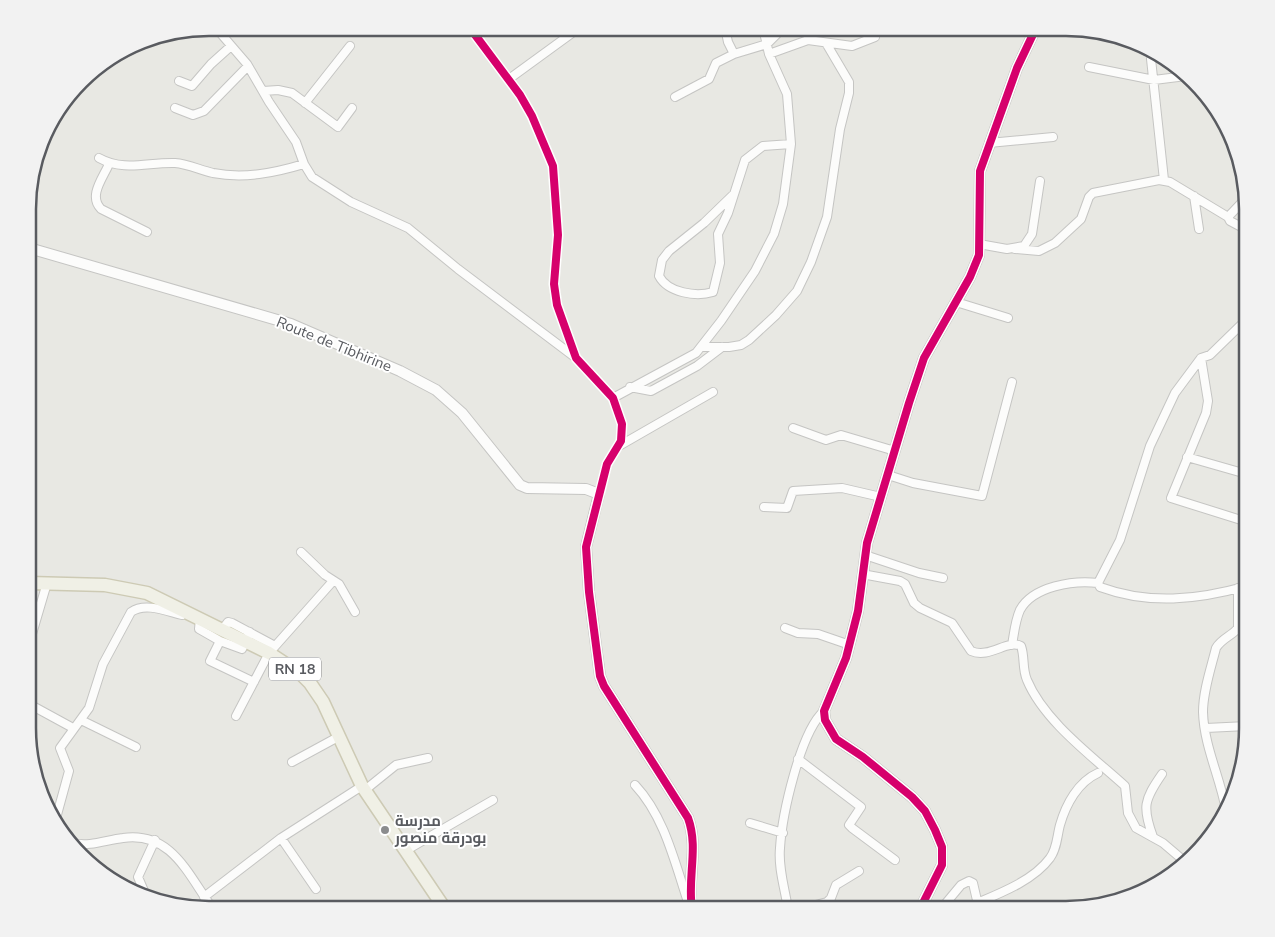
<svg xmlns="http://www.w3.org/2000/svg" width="1275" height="937" viewBox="0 0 1275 937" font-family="'Nunito Sans',Cairo,sans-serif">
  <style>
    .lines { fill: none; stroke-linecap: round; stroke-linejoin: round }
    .minor-casing { stroke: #c5c5c3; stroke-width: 10 }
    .tertiary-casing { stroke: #c5c5c3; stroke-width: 12 }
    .primary-casing { stroke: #cdcab4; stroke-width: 15 }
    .minor { stroke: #fcfcfb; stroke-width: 8 }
    .tertiary { stroke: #fcfcfb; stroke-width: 10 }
    .primary { stroke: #f0f0e6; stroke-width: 12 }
    .cycleway-casing { stroke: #fff; stroke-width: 11 }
    .cycleway { stroke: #d6006c; stroke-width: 8 }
    .poi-dot { fill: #8b8c8e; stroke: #fff; stroke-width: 2 }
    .labels { text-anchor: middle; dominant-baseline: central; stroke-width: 4; stroke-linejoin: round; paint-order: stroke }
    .shield { fill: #fff; stroke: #8b8c90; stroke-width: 1 }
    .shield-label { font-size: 14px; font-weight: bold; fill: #595b60 }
    .street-label { font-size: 15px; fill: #595b60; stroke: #fff }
    .poi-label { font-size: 15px; font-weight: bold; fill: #595b60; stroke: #fff; text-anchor: start }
    .rim { fill: none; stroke: #595b60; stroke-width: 2.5 }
  </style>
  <rect width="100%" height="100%" fill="#e8e8e3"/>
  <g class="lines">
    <!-- minor casing -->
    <g class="minor-casing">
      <path id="minor" d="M 216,28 L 247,64 L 269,102 L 296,142 L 304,164 L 312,177 L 351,202 L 408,228 L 458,269 L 576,358
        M 470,28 L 520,95 L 532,116 L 553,166 L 558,235 L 554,284 L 557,305 L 576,358 L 613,398 L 622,424 L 621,441 L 607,464 L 599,494
        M 725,28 L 728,42 L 734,54
        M 769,54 L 808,40 L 852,46 L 875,37
        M 1151,59 L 1164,180
        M 1089,67 L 1154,80 L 1186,76
        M 509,79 L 579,28
        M 179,81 L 192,86 L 211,64 L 231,46
        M 263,91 L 278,90 L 292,93 L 338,127 L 352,108
        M 675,97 L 709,79 L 716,63 L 734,54 L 767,44 L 783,28
        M 305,103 L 350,46
        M 175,108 L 193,115 L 204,111 L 248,66
        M 989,143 L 1053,137
        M 99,158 C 124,172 148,162 175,163 C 188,164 200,170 213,173 C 244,179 274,173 304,164
        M 109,164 C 103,178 88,196 101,209 L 147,232
        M 734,194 L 704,223 L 669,251 L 662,260 L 659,276 C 668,293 696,297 713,292 L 720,263 L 718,234 L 728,213 L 745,160 L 763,146 L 791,144
        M 1194,196 L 1199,229
        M 1247,197 L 1228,217 L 1230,221 L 1247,230
        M 979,244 L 1007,249 L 1024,246 L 1032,234 L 1040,181
        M 1015,249 L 1039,251 L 1055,243 L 1081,219 L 1089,197 L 1093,193 L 1159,180 L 1170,182 L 1228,217
        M 956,302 L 1008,318
        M 1247,319 L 1210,355 L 1201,358 L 1175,393 L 1150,446 L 1120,540 L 1098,583 L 1100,587 C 1149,605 1197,600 1247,586
        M 702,347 L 729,347 L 741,345 L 749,340 L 776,315 L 797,291 L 811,262 L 827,217 L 840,129 L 849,93 L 849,82 L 826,43
        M 1201,358 L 1208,401 L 1206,413 L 1171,498 L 1241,520
        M 630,387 L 651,391 L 697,366 L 722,347
        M 613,398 L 696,353 L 721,321 L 755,271 L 774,234 L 783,204 L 791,144 L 787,94 L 769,54 L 763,28
        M 793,428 L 826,440 L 841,435 L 895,451
        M 619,446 L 713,392
        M 1187,457 L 1243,473
        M 888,475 L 913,483 L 982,496 L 1012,382
        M 764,507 L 787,508 L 793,491 L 842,488 L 881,497
        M 301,552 L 325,575 L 339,584 L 355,612
        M 865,555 L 919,573 L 943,578
        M 862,574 L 900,581 L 905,584 L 914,603 L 920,608 L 952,623 L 971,651 C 990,659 1007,639 1021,646 C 1025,657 1022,669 1027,680 C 1044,721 1092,756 1125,786 L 1128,813 L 1136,828 L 1163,843 L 1183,860
        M 198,618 L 200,619 L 199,629 L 220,641 L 242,649 L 250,632
        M 785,628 L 798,633 L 818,634 L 850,645
        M 222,630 L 228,622 L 232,623 L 275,646
        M 220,641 L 210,661 L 254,682
        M 29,644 L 47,583
        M 1012,645 C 1014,634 1015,621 1020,610 C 1033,586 1074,580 1098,583
        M 29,704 L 73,728
        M 236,716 L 269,653 L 333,581
        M 81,720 L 136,747
        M 1206,728 L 1247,726
        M 798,759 L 861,807 L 849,825 L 852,828 L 895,860
        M 292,762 L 338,737
        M 635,785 C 665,817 675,864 689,905
        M 365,790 L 396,765 L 428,758
        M 1226,810 C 1220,777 1204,746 1203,712 C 1203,691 1211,668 1216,648 C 1222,638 1232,636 1238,628 L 1238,588
        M 55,822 L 69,771 L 60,748 L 89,708 L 103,664 L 131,612 C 145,602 166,611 182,615
        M 750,823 L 783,833
        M 1153,837 C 1142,807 1144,800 1162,774
        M 281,838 L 316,889
        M 73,843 C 90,847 106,840 123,838 C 172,831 188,875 213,909
        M 405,851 L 493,800
        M 204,897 L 281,838 L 362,786
        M 147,898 L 138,877 L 155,840
        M 977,903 C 1001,893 1034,880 1050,858 C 1057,849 1057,836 1060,825 C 1066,804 1078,782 1098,773
        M 788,909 C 785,889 778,868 780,848 C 782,816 800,732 824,711
        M 800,909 L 827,902 L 831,898 L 836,885 L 859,871
        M 941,909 L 961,885 L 969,881 L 973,883 L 979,909"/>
    </g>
    <!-- tertiary casing -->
    <g class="tertiary-casing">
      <path id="tertiary" d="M 29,248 L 291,324 L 400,371 L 436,390 L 462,413 L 520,485 L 527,488 L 586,489 L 599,494 L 586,547 L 589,592 L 600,676 L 604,686 L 688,818 C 699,848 687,878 692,909
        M 920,909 L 942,865 L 942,847 L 935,830 L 925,811 L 912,797 L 863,757 L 836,739 L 825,720 L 824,711 L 846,658 L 858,611 L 867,543 L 909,403 L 924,358 L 970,277 L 979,255 L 980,171 L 1017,68 L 1036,28"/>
    </g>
    <!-- primary casing -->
    <g class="primary-casing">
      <path id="primary" d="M 29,583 L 105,585 L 147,593 L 269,653 L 301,674 L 310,683 L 323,702 L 362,786 L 445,909"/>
    </g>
    <!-- minor -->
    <use href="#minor" class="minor"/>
    <!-- tertiary -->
    <use href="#tertiary" class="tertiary"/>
    <!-- primary -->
    <use href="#primary" class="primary"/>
    <!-- cycleway casing -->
    <g class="cycleway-casing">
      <path id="cycleway" d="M 470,28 L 520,95 L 532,116 L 553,166 L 558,235 L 554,284 L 557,305 L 576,358 L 613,398 L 622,424 L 621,441 L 607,464 L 586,547 L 589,592 L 600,676 L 604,686 L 688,818 C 699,848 687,878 692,909
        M 920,909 L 942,865 L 942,847 L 935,830 L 925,811 L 912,797 L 863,757 L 836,739 L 825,720 L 824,711 L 846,658 L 858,611 L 867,543 L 909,403 L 924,358 L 970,277 L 979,255 L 980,171 L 1017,68 L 1036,28"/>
    </g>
    <!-- cycleway -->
    <use href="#cycleway" class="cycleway"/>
  </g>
  <!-- markers -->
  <circle class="poi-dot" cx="385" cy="830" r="5"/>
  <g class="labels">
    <!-- shield labels -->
    <rect class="shield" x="269" y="657.5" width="52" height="23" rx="4"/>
    <g class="shield-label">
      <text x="295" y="669">RN 18</text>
    </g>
    <!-- street labels -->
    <g class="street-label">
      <text transform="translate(334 344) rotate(22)">Route de Tibhirine</text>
    </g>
    <!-- poi labels -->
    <g class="poi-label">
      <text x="395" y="821">مدرسة<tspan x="395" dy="17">بودرقة منصور</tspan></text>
    </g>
  </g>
  <!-- crop -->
  <path d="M0 0H1275V937H0ZM209 36H1066A173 173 0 0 1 1239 209V728A173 173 0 0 1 1066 901H209A173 173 0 0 1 36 728V209A173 173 0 0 1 209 36Z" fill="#f2f2f2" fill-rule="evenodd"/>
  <path class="rim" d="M209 36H1066A173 173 0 0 1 1239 209V728A173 173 0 0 1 1066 901H209A173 173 0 0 1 36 728V209A173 173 0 0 1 209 36Z"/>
</svg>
